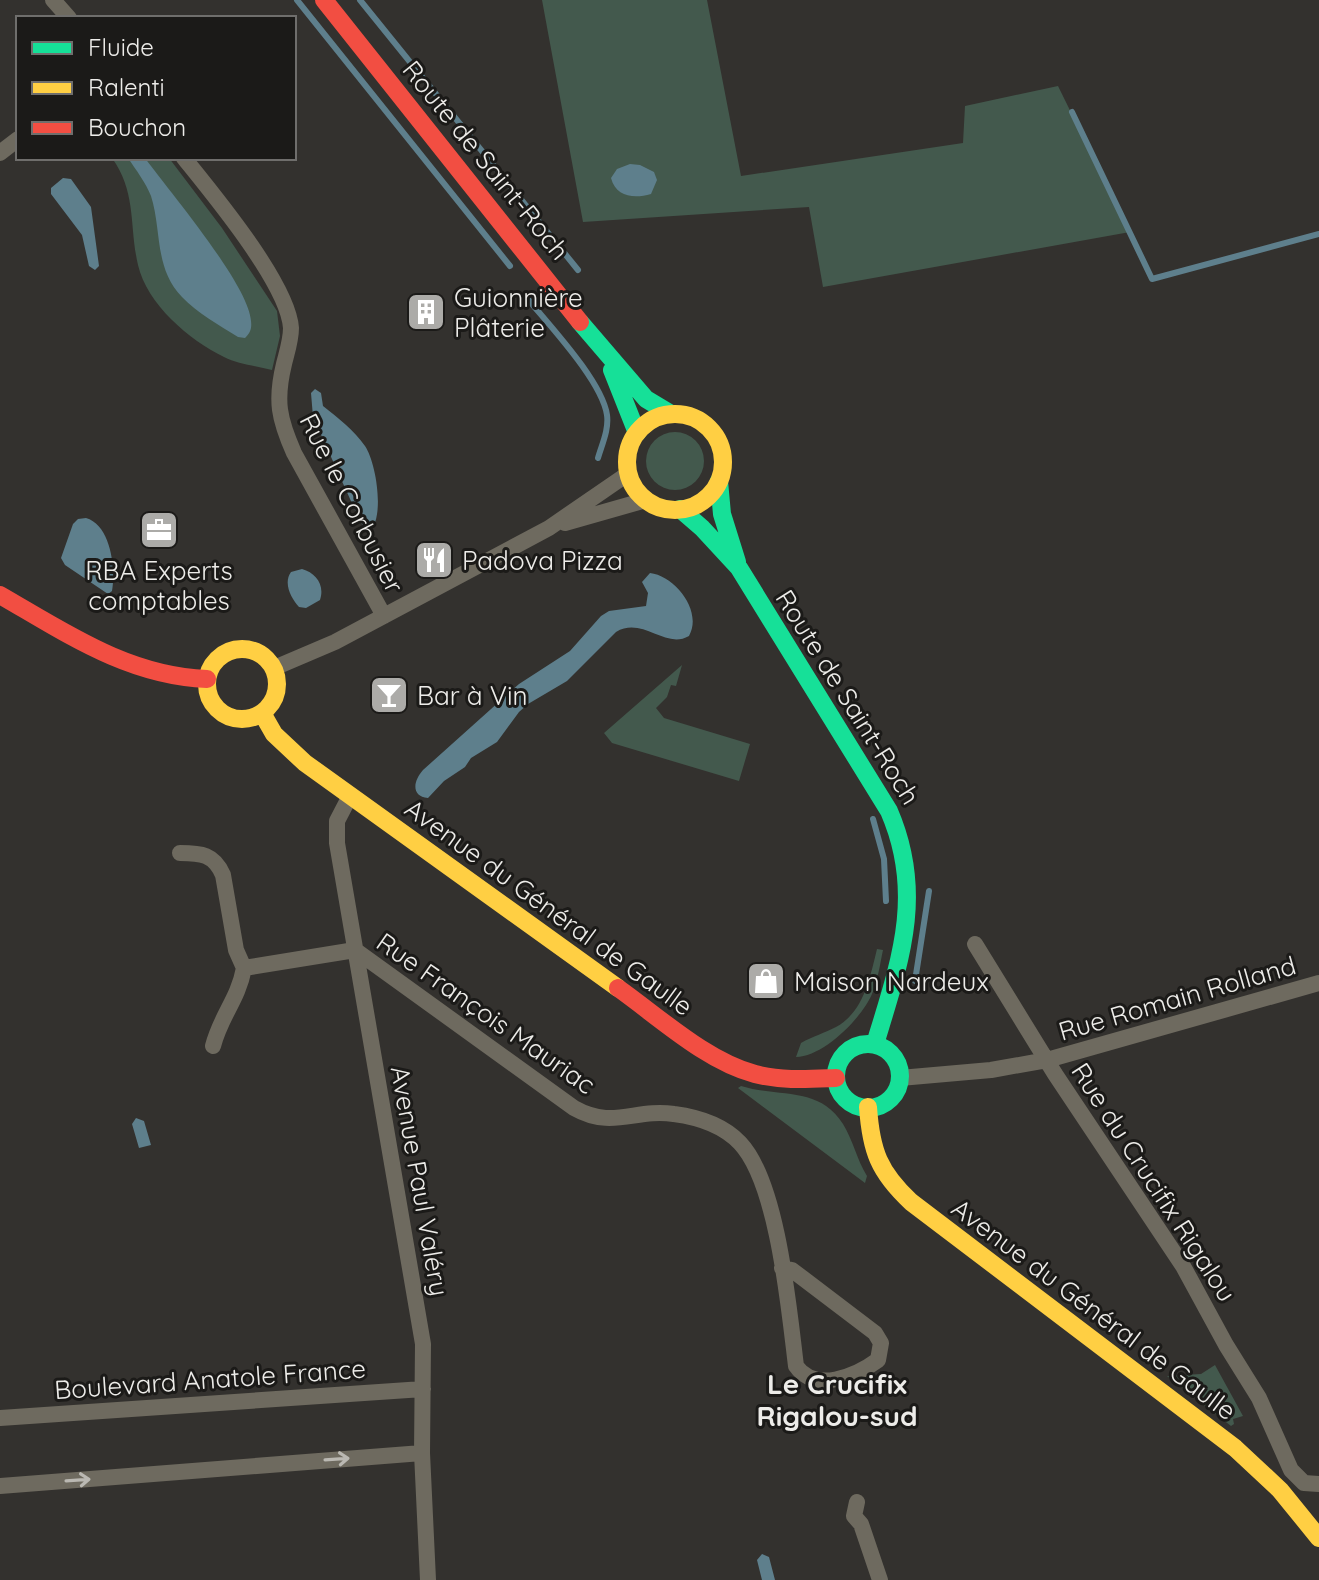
<svg xmlns="http://www.w3.org/2000/svg" width="1319" height="1580" viewBox="0 0 1319 1580" font-family="Quicksand,sans-serif">
  <style>
    .green { fill: #43594d }
    .water { fill: #5e7f8c }
    .lines { fill: none; stroke-linecap: round; stroke-linejoin: round }
    .stream { stroke: #5e7f8c; stroke-width: 6 }
    .street { stroke: #6e6a5f; stroke-width: 16 }
    .fast { stroke: #16e098; stroke-width: 18 }
    .slow { stroke: #ffcf43; stroke-width: 18 }
    .jam { stroke: #f24e42; stroke-width: 18 }
    .oneway { stroke: #bab8b2 }
    .labels { text-anchor: middle; dominant-baseline: central; stroke-width: 6; stroke-linejoin: round; paint-order: stroke }
    .street-label { font-size: 26px; fill: #edece9; stroke: #1b1a18 }
    .poi-label { font-size: 26px; fill: #edece9; stroke: #1b1a18; text-anchor: start }
    .neighbourhood-label { font-size: 28px; font-weight: bold; fill: #edece9; stroke: #1b1a18 }
  </style>
  <rect width="100%" height="100%" fill="#33312e"/>
  <!-- green -->
  <path class="green" d="M 542,0 L 707,0 L 741,176 L 963,143 L 965,106 L 1058,86 L 1130,232 L 823,287 L 809,207 L 583,222 Z
    M 112,158 L 169,158 L 222,228 L 277,311 L 280,336 L 272,370 C 256,366 238,364 224,357 C 189,340 147,304 138,265 C 129,226 137,193 112,158 Z
    M646 461a29 29 0 1 1 58 0a29 29 0 1 1-58 0Z
    M 682,665 L 676,686 L 671,685 L 667,697 L 656,708 L 664,718 L 750,744 L 739,781 L 612,743 L 604,733 Z
    M 877,949 L 883,950 C 880,964 878,980 872,994 C 862,1018 823,1057 796,1057 L 801,1043 C 813,1036 825,1033 836,1027 C 864,1012 870,977 877,949 Z
    M 741,1086 C 781,1098 819,1086 843,1124 C 853,1140 857,1160 867,1176 L 865,1183 L 738,1088 Z
    M 1215,1365 L 1243,1416 L 1233,1419 L 1234,1424 L 1231,1426 L 1167,1376 L 1201,1374 Z"/>
  <!-- water -->
  <path class="water" d="M 128,158 L 145,158 C 169,191 249,285 251,321 C 252,329 250,333 245,338 L 238,337 C 219,325 197,313 182,297 C 154,268 162,231 151,196 C 146,183 136,170 128,158 Z
    M 630,164 L 640,165 L 654,172 L 657,180 L 651,194 C 634,199 616,197 611,178 L 617,169 Z
    M 63,178 L 71,179 L 91,207 L 99,266 L 95,270 L 89,266 L 82,235 L 51,194 L 51,188 Z
    M 315,389 L 321,393 L 323,406 C 338,418 354,430 365,446 C 376,462 385,516 370,531 L 365,529 L 360,521 L 313,417 L 311,393 Z
    M 86,518 C 111,525 116,569 112,591 L 108,594 L 65,565 L 61,558 L 73,524 L 78,519 Z
    M 302,569 C 316,573 325,585 320,600 L 306,608 L 299,607 C 291,598 283,583 291,572 Z
    M 650,573 C 675,576 703,611 689,636 C 665,650 643,616 616,632 L 567,681 L 528,704 L 519,712 L 497,742 L 471,758 L 465,767 L 444,781 L 428,798 C 410,796 414,780 423,770 L 519,684 L 570,651 L 601,616 L 609,611 L 646,606 L 648,593 L 642,582 Z
    M 136,1118 L 144,1121 L 151,1145 L 139,1148 L 132,1124 Z
    M 762,1554 L 769,1557 L 775,1580 L 762,1580 L 757,1560 Z"/>
  <g class="lines">
    <!-- stream -->
    <path class="stream" d="M 297,0 L 510,266
      M 360,0 L 578,270
      M 1072,112 L 1152,279 L 1319,234
      M 527,298 C 549,325 602,381 607,415 C 609,430 602,444 598,458
      M 873,819 L 884,859 L 886,901
      M 915,981 L 929,891"/>
    <!-- street -->
    <path class="street" d="M 53,0 L 69,18
      M 0,153 L 18,139
      M 184,158 C 213,194 288,284 291,328 C 291,340 287,352 284,364 C 275,401 279,419 294,453 L 384,616
      M 565,523 L 646,500
      M 274,668 L 335,642 L 549,528 L 629,473
      M 350,796 L 337,821 L 337,843 L 423,1344 L 422,1453 L 428,1580
      M 180,853 C 201,853 214,854 223,875 L 236,950 L 244,968
      M 975,944 L 1055,1074 L 1183,1266 L 1226,1345 L 1259,1398 L 1291,1470 L 1304,1483 L 1319,1484
      M 213,1046 C 221,1015 238,1000 244,968 L 355,950 L 574,1108 C 613,1130 635,1108 674,1114 C 697,1117 723,1125 740,1143 C 778,1183 789,1310 796,1366 C 815,1393 855,1377 878,1360 L 881,1343 L 875,1333 L 792,1270 L 782,1268
      M 900,1078 L 991,1070 L 1047,1060 L 1319,983
      M 0,1418 L 423,1389
      M 0,1486 L 422,1453
      M 857,1502 L 854,1516 L 861,1524 L 880,1580"/>
    <!-- fast -->
    <path class="fast" d="M 580,322 L 646,399 L 671,414
      M 612,370 L 637,433
      M 719,481 L 722,514 L 737,562
      M 680,509 L 702,528 L 739,568 L 889,811 C 925,894 900,962 875,1044
      M836 1076a32 32 0 1 1 64 0a32 32 0 1 1-64 0Z"/>
    <!-- slow -->
    <path class="slow" d="M627 462a48 48 0 1 1 96 0a48 48 0 1 1-96 0Z
      M207 684a35 35 0 1 1 70 0a35 35 0 1 1-70 0Z
      M 262,713 L 274,734 L 305,763 L 618,988
      M 868,1107 C 871,1151 879,1172 911,1202 L 1235,1448 L 1280,1490 L 1319,1538"/>
    <!-- jam -->
    <path class="jam" d="M 324,0 L 580,322
      M 0,595 C 66,633 128,676 207,679
      M 618,988 C 659,1017 706,1061 755,1074 C 781,1081 809,1079 836,1078"/>
  </g>
  <!-- one-way arrows -->
  <defs><path id="oneway-shaft" d="M-6 0H5M1.5-3L5.5 0L1.5 3" fill="none" stroke-width="1.6" stroke-linecap="round" stroke-linejoin="round" transform="scale(2)"/></defs>
  <g class="oneway">
    <use href="#oneway-shaft" transform="translate(337 1459) rotate(-4)"/>
    <use href="#oneway-shaft" transform="translate(78 1480) rotate(-4)"/>
  </g>
  <!-- icons -->
  <defs>
    <g id="building-square" transform="scale(2)"><rect x="-9" y="-9" width="18" height="18" rx="4" fill="#acaba8" stroke="#1b1a18"/><path d="M-4-6H4V6H1V3H-1V6H-4ZM-2.5-4.3h1.7v1.8h-1.7ZM.8-4.3h1.7v1.8H.8ZM-2.5-1h1.7V.8h-1.7ZM.8-1h1.7V.8H.8Z" fill="#fff"/></g>
    <g id="office-square" transform="scale(2)"><rect x="-9" y="-9" width="18" height="18" rx="4" fill="#acaba8" stroke="#1b1a18"/><path d="M-6-3h4V-5.5h4V-3h4V5H-6ZM-1-4.5V-3h2v-1.5ZM-6 0V1H6V0Z" fill="#fff"/></g>
    <g id="restaurant-square" transform="scale(2)"><rect x="-9" y="-9" width="18" height="18" rx="4" fill="#acaba8" stroke="#1b1a18"/><path d="M-5-6h1v4h1v-4h1v4h1v-4h1v5L-1.5 .5V6h-2V.5L-5-1ZM5-6V6H3V1.5H1.5Q1.5-4 5-6Z" fill="#fff"/></g>
    <g id="bar-square" transform="scale(2)"><rect x="-9" y="-9" width="18" height="18" rx="4" fill="#acaba8" stroke="#1b1a18"/><path d="M-6-5H6L.8 .8V4.5H3.5V6h-7V4.5H-.8V.8Z" fill="#fff"/></g>
    <g id="shop-square" transform="scale(2)"><rect x="-9" y="-9" width="18" height="18" rx="4" fill="#acaba8" stroke="#1b1a18"/><path d="M-5-2.5h2.3a2.7 3.5 0 0 1 5.4 0H5L5.5 6h-11ZM-1.5-2.5h3a1.5 2.3 0 0 0-3 0Z" fill="#fff"/></g>
  </defs>
  <g fill-rule="evenodd">
    <use href="#building-square" x="426" y="312"/>
    <use href="#office-square" x="159" y="530"/>
    <use href="#restaurant-square" x="434" y="560"/>
    <use href="#bar-square" x="389" y="695"/>
    <use href="#shop-square" x="766" y="981"/>
  </g>
  <g class="labels">
    <!-- street labels -->
    <g class="street-label">
      <text transform="translate(486 160) rotate(51)">Route de Saint-Roch</text>
      <text transform="translate(352 503) rotate(63)">Rue le Corbusier</text>
      <text transform="translate(848 697) rotate(58)">Route de Saint-Roch</text>
      <text transform="translate(549 907) rotate(36)">Avenue du Général de Gaulle</text>
      <text transform="translate(1177 998) rotate(-16)">Rue Romain Rolland</text>
      <text transform="translate(486 1013) rotate(35)">Rue François Mauriac</text>
      <text transform="translate(420 1181) rotate(80)">Avenue Paul Valéry</text>
      <text transform="translate(1154 1182) rotate(57)">Rue du Crucifix Rigalou</text>
      <text transform="translate(1094 1309) rotate(37)">Avenue du Général de Gaulle</text>
      <text transform="translate(210 1379) rotate(-4)">Boulevard Anatole France</text>
    </g>
    <!-- poi labels -->
    <g class="poi-label">
      <text x="454" y="297">Guionnière<tspan x="454" dy="30">Plâterie</tspan></text>
      <text x="462" y="560">Padova Pizza</text>
      <text x="159" y="570" text-anchor="middle">RBA Experts<tspan x="159" dy="30">comptables</tspan></text>
      <text x="417" y="695">Bar à Vin</text>
      <text x="794" y="981">Maison Nardeux</text>
    </g>
    <!-- neighbourhood labels -->
    <g class="neighbourhood-label">
      <text x="837" y="1383">Le Crucifix<tspan x="837" dy="32">Rigalou-sud</tspan></text>
    </g>
  </g>
  <!-- legend -->
  <rect x="16" y="16" width="280" height="144" fill="#1b1a18" stroke="#6f6e6c" stroke-width="2"/>
  <rect x="32" y="42" width="40" height="12" fill="#16e098" stroke="#6f6e6c" stroke-width="2"/>
  <text x="88" y="56" font-size="24" fill="#edece9">Fluide</text>
  <rect x="32" y="82" width="40" height="12" fill="#ffcf43" stroke="#6f6e6c" stroke-width="2"/>
  <text x="88" y="96" font-size="24" fill="#edece9">Ralenti</text>
  <rect x="32" y="122" width="40" height="12" fill="#f24e42" stroke="#6f6e6c" stroke-width="2"/>
  <text x="88" y="136" font-size="24" fill="#edece9">Bouchon</text>
</svg>
